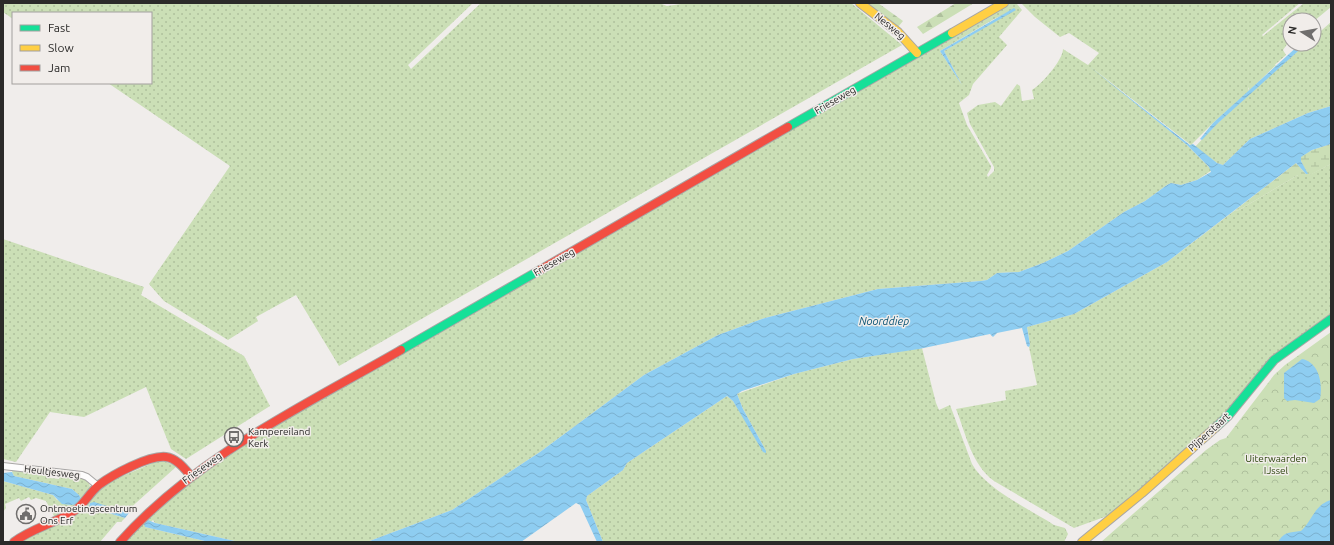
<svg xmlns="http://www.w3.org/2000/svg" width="1334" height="545" viewBox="0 0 1334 545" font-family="Ubuntu,sans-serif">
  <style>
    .grass { fill: url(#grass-dots); fill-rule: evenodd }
    .forest { fill: url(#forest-firs) }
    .wetland { fill: url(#wetland-marsh) }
    .park { fill: url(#park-crowns) }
    .water { fill: url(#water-waves) }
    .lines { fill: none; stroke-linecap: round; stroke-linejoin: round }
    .street-casing { stroke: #a8a6a5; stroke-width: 8 }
    .fast-casing { stroke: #a8a6a5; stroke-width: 10 }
    .slow-casing { stroke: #a8a6a5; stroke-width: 10 }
    .jam-casing { stroke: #a8a6a5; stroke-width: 10 }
    .street { stroke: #fdfcfc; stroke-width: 6 }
    .fast { stroke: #16e098; stroke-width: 8 }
    .slow { stroke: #ffcf43; stroke-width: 8 }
    .jam { stroke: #f24e42; stroke-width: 8 }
    .labels { text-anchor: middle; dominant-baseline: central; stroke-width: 3; stroke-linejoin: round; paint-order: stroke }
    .street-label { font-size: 10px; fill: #2b2a29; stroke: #f1edea }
    .poi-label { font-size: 10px; fill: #2b2a29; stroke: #f1edea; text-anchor: start }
    .park-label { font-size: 10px; fill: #2b440b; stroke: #f1edea }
    .water-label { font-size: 11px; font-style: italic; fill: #0b5577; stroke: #f1edea }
  </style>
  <defs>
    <pattern id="grass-dots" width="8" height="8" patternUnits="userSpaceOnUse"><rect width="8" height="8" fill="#cbdfb6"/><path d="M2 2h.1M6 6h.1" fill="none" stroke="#aec09c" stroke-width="1.8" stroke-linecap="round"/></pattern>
    <pattern id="forest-firs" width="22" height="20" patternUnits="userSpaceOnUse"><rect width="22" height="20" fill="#cbdfb6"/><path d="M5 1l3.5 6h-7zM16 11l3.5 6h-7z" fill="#aec09c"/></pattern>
    <pattern id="wetland-marsh" width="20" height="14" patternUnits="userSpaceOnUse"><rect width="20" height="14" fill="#cbdfb6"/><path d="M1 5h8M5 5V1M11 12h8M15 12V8" fill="none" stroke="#aec09c"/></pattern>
    <pattern id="park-crowns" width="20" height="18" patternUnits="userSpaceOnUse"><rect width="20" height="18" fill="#cbdfb6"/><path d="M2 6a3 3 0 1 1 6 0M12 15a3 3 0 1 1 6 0" fill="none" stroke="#aec09c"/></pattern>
    <pattern id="water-waves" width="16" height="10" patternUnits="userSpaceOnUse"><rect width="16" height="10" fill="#8ecdf1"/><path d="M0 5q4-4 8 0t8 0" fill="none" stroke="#7bb0cf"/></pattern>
  </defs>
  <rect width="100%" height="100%" fill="#f0edeb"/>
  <!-- grass -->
  <path class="grass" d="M 3,3 L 473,3 L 408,65 L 411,69 L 481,3 L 659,3 L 667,6 L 688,3 L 851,3 L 902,45 L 339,366 L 296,295 L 256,317 L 258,321 L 228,340 L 164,301 L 149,284 L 230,166 L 108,83 L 151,83 L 151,13 L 13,13 L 13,19 L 3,12 Z
    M 1011,3 L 1017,4 L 1022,10 L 999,37 L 1007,45 L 973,84 L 969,95 L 959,103 L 967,125 L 991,166 L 991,168 L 987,175 L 988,177 L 994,171 L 994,167 L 970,124 L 967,113 L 978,105 L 995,102 L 1001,106 L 1017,84 L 1020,86 L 1022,101 L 1034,99 L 1032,90 C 1041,85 1063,60 1063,49 L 1088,65 L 1099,53 L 1069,33 L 1060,37 L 1035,17 L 1021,3 L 1300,3 L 1262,35 L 1263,36 L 1304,3 L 1331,3 L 1331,7 L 1314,21 L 1290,20 L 1290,40 L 1283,50 L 1286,55 L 1248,88 L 1249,91 L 1213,123 L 1191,145 L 1091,67 L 1187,145 L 1212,170 L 1197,180 L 1181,185 L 1171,183 L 1167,185 L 1145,201 L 1124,212 L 1068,251 L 1043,263 L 1019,272 L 997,273 L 987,280 L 981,281 L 878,289 L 765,318 L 718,335 L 644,375 L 540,452 L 452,510 L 367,542 L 239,542 L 155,523 L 153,520 L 145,527 L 209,542 L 124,542 L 167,499 L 233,449 ZM 1016,9 L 944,51 L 962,85 L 940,51 L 994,19 Z
    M 1331,22 L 1331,106 L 1308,113 L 1250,139 L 1223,165 L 1217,163 L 1195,147 C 1229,110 1268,77 1306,44 L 1314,44 L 1314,37 Z
    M 1331,164 L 1331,316 L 1296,341 L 1208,431 L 1110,515 L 1074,528 L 994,481 C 971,464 966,434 956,409 L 1006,400 L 1005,391 L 1037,385 L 1029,347 L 1030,345 L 1027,327 L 1074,314 L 1167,262 L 1234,211 L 1239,210 L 1298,175 L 1309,175 Z
    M 3,239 L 144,287 L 141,295 L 244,356 L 270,406 L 186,459 L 171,449 L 146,387 L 84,417 L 50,412 L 16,462 L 3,459 Z
    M 922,348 L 936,403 L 939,410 L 950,405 L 972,464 C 987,490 1028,508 1054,525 L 1065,528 L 1068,534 L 1064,542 L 603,542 L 586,500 L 587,496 L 623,470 L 627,463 L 727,396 L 733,401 L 766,451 L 743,409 L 737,394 L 794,374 L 853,359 Z
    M 160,460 L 177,466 L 126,512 L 90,503 L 89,507 L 125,518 L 121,522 L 117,522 L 100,542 L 17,542 L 25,536 L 69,517 L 111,481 Z
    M 13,469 L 50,474 L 50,478 L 59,479 L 60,475 L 86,479 C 94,488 88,493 82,500 L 79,495 L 72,489 L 14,476 L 12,472 Z
    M 3,481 L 53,495 L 57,500 L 78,504 L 71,511 L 55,518 L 46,501 L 36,498 L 31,500 L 29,497 L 21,501 L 19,498 L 5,504 L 6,508 L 3,512 Z"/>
  <!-- forest -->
  <path class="forest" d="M 865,3 L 878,3 L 903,21 L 898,27 Z
    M 956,3 L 974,3 L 923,34 L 917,27 Z
    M 1271,64 L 1276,65 L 1249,91 L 1248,85 Z"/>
  <!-- wetland -->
  <path class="wetland" d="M 1331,144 L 1331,164 L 1306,177 L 1298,175 L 1239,210 L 1234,211 L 1296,163 L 1306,174 L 1307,174 L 1301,161 L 1300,157 L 1312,150 Z"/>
  <!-- park -->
  <path class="park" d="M 1331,332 L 1331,515 L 1303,542 L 1101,542 L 1206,450 L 1220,440 L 1226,438 L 1274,375 L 1285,365 Z"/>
  <!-- water -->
  <path class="water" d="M 1014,8 L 1016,10 L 944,51 L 962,85 L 940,51 Z
    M 1300,44 L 1306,44 L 1217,124 L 1202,140 L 1200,139 L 1213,123 Z
    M 1090,67 L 1190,145 L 1193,144 L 1217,163 L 1223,165 L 1250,139 L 1308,113 L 1331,106 L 1331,144 L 1312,150 L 1301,157 L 1301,161 L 1308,174 L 1306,174 L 1296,163 L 1167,262 L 1074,314 L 1027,327 L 1030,345 L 1029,347 L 1027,346 L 1022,328 L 997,333 L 993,337 L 990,334 L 919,349 L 853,359 L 794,374 L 742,391 L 737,394 L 743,409 L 766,451 L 766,453 L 763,452 L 733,401 L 727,396 L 627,463 L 623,470 L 587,496 L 586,500 L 603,542 L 597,542 L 580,505 L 576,503 L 521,542 L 367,542 L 452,510 L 540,452 L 644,375 L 718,335 L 765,318 L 878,289 L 981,281 L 987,280 L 997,273 L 1019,272 L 1043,263 L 1068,251 L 1124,212 L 1145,201 L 1167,185 L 1171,183 L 1181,185 L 1197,180 L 1211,172 L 1209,167 L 1187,145 Z
    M 1302,359 C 1319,362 1323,384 1320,399 L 1314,403 L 1295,400 L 1287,401 L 1284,398 L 1284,373 Z
    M 12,472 L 14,476 L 72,489 L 79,495 L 82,500 L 78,504 L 71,505 L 62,504 L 53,495 L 3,481 L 3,473 Z
    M 1331,500 L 1331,542 L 1278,542 C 1285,531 1289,533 1301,531 C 1313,520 1314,505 1331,500 Z
    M 94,502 L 126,512 L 129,513 L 125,518 L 89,507 L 90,503 Z
    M 148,520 L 155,523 L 239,542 L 209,542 L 145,527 L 144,524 Z"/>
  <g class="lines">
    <!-- street casing -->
    <g class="street-casing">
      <path id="street" d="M 3,466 L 82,475 L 87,477 L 98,486"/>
    </g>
    <!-- fast casing -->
    <g class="fast-casing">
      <path id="fast" d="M 788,127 L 952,33
        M 401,350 L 540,270
        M 1216,427 L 1228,416 L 1274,360 L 1331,319"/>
    </g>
    <!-- slow casing -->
    <g class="slow-casing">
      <path id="slow" d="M 860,3 L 898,32 L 917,53
        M 952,33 L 1004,3
        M 1082,542 L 1142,493 L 1216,427"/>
    </g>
    <!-- jam casing -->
    <g class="jam-casing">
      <path id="jam" d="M 540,270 L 788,127
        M 14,542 C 32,528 54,524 74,511 C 84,505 89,493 99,485 C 112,475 149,455 166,457 C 176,458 184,468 190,475
        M 120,542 C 197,456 302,407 401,350"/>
    </g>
    <!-- street -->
    <use href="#street" class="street"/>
    <!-- fast -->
    <use href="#fast" class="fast"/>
    <!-- slow -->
    <use href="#slow" class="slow"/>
    <!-- jam -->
    <use href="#jam" class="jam"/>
  </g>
  <!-- icons -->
  <defs>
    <g id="bus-ring" transform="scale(1)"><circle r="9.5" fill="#f1edea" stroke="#706e6d" stroke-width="1.5"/><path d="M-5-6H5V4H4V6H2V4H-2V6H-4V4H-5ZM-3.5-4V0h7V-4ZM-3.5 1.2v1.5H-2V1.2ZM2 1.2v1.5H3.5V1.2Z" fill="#706e6d"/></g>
    <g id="civic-ring" transform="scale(1)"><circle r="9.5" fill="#f1edea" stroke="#706e6d" stroke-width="1.5"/><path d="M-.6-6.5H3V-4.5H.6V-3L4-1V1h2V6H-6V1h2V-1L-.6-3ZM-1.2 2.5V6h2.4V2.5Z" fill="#706e6d"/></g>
  </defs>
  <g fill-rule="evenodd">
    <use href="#bus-ring" x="234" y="437"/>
    <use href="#civic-ring" x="26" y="514"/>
  </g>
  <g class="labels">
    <!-- street labels -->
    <g class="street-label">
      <text transform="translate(890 26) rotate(39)">Nesweg</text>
      <text transform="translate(835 100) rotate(-30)">Frieseweg</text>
      <text transform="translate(554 262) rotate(-30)">Frieseweg</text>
      <text transform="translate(1209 432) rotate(-42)">Pijperstaart</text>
      <text transform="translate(202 468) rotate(-36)">Frieseweg</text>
      <text transform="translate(52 472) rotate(7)">Heultjesweg</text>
    </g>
    <!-- poi labels -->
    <g class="poi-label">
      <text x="248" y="431">Kampereiland<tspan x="248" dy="12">Kerk</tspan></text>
      <text x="40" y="508">Ontmoetingscentrum<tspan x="40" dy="12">Ons Erf</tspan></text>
    </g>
    <!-- park labels -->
    <g class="park-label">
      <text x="1276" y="458">Uiterwaarden<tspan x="1276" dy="12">IJssel</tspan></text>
    </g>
    <!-- water labels -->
    <g class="water-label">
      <text x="884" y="321">Noorddiep</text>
    </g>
  </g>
  <!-- border -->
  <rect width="1334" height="545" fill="none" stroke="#2b2a29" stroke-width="8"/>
  <!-- legend -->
  <rect x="12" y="12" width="140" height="72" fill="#f1edea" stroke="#a29f9d"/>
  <rect x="20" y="25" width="20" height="6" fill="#16e098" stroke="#a29f9d"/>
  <text x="48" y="32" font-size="12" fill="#2b2a29">Fast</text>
  <rect x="20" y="45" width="20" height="6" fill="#ffcf43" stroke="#a29f9d"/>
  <text x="48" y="52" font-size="12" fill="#2b2a29">Slow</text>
  <rect x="20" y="65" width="20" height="6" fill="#f24e42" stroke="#a29f9d"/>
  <text x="48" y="72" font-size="12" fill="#2b2a29">Jam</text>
  <!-- north arrow -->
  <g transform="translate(1302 32) rotate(281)"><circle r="19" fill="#f1edea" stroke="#a29f9d"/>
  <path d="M0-3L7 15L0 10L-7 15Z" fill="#706e6d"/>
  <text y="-6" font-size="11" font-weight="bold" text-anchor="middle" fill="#2b2a29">N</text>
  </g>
</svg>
